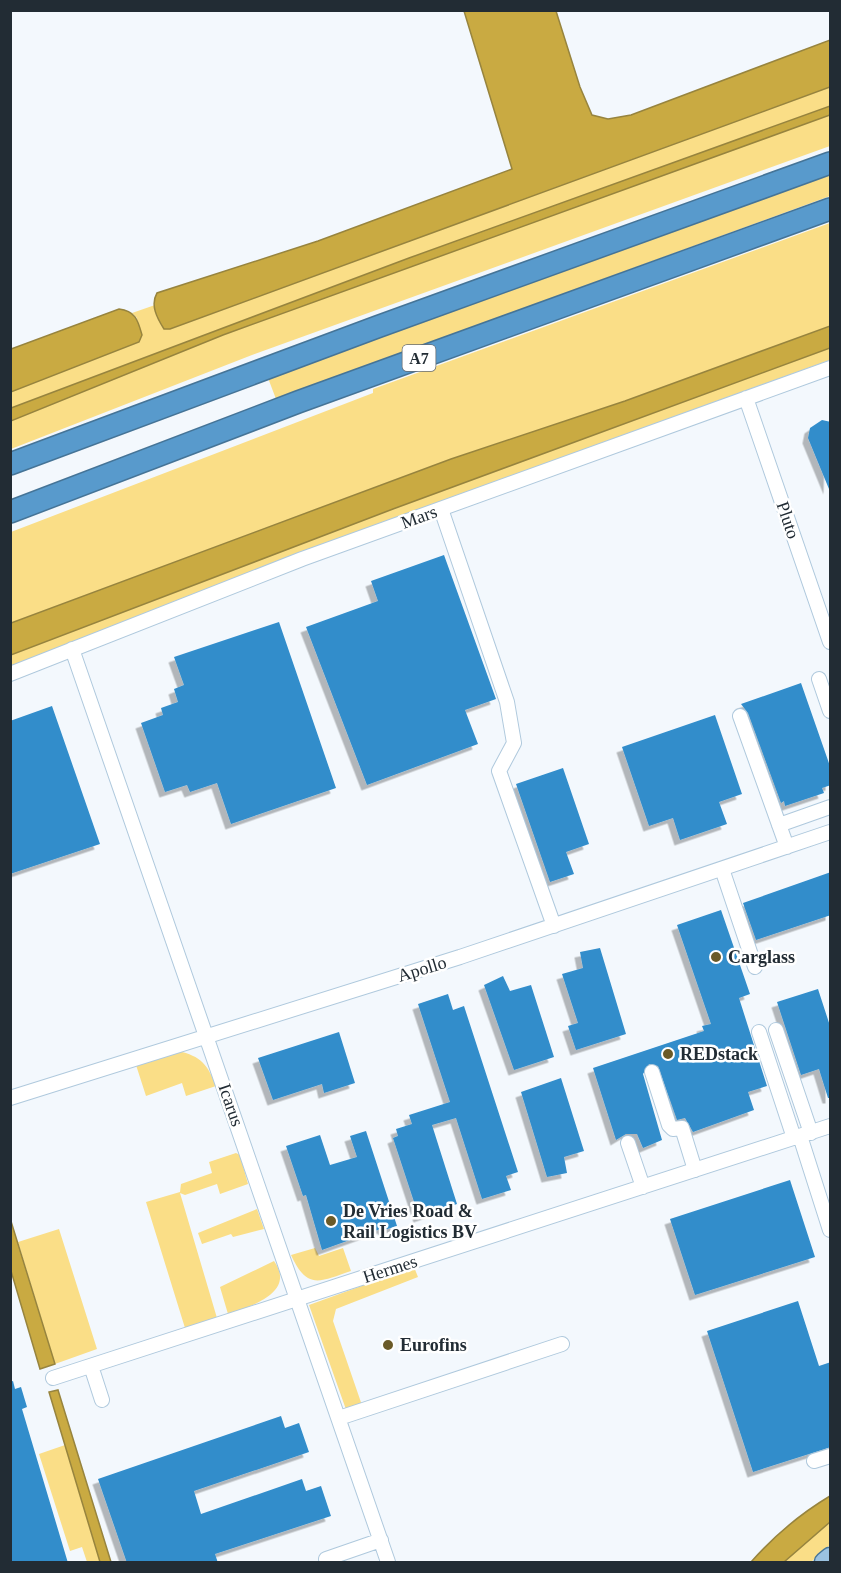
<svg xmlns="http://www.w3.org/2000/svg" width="841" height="1573" viewBox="0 0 841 1573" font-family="'Times New Roman',serif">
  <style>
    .green { fill: #fade87 }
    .water { fill: #c9aa42; stroke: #97843e; stroke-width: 1.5 }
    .building { fill: #318dcb; filter: url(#shadow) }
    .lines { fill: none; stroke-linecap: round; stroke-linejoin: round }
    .minor-casing { stroke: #afc9dd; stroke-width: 16 }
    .major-casing { stroke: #457497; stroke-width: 21 }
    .highway-casing { stroke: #457497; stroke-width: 24 }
    .minor { stroke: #fff; stroke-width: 14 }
    .major { stroke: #9bc2e0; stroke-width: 18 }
    .highway { stroke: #589acc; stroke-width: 21 }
    .poi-dot { fill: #6a5a28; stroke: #fff; stroke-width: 2 }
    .labels { text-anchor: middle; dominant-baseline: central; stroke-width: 5; stroke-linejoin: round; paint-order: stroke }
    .shield { fill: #fff; stroke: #646b71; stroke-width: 1.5 }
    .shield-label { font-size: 16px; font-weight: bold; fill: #222c34 }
    .street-label { font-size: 18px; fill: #222c34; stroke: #fff }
    .poi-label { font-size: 18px; font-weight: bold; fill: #222c34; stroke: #fff; text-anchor: start }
  </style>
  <defs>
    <filter id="shadow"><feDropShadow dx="-5.5" dy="5.5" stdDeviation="0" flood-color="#0004"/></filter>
  </defs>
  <rect width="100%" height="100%" fill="#f3f8fd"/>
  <!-- green -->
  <path class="green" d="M 830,87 L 830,106 L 409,258 L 11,408 L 11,392 L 139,342 L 137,318 L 132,313 L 155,305 L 156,315 L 170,329 Z
    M 830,115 L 830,146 L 252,355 L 11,449 L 11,421 L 223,335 Z
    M 830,171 L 830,196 L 276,399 L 268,378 Z
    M 830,223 L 830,326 L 625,401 L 451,459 L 11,623 L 11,532 L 373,393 L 373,389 Z
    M 830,348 L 830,360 L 293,555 L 11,666 L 11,655 L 47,641 L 393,509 Z
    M 178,1051 C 201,1056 208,1065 216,1086 L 186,1096 L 182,1083 L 146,1096 L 136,1065 Z
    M 236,1153 L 240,1155 L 248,1184 L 220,1194 L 217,1184 L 185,1195 L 180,1193 L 217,1318 L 185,1328 L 146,1202 L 180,1192 L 181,1184 L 212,1173 L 209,1162 Z
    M 257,1209 L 264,1229 L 233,1237 L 231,1234 L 202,1244 L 198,1233 Z
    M 59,1229 L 97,1349 L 55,1364 L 18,1242 Z
    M 315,1248 L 319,1256 L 343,1248 L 351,1271 C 319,1282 307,1290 291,1255 Z
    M 274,1261 C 297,1293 249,1307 228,1314 L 220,1287 Z
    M 414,1267 L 418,1277 L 336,1309 L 333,1321 L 365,1414 L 349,1418 L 309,1305 Z
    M 65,1445 L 100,1562 L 87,1562 L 82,1547 L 70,1551 L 39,1454 Z
    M 830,1522 L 830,1545 L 811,1562 L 784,1562 Z"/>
  <!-- water -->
  <path class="water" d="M 464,11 L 556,11 L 580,87 L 592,115 L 608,119 L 631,115 L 830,40 L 830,87 L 170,329 L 164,329 C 157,318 150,305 157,293 L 318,241 L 512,169 Z
    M 830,106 L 830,115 L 223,335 L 11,421 L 11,408 L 19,405 L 409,258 Z
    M 119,309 C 136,311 138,321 142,335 L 139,342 L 11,392 L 11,349 Z
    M 830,326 L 830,348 L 393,509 L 11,655 L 11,623 L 451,459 L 625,401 Z
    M 10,1218 L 55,1364 L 40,1369 L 11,1271 Z
    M 58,1390 L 111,1562 L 100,1562 L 49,1392 Z
    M 830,1496 L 830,1522 L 784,1562 L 751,1562 C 774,1536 800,1514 830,1496 Z"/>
  <!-- building -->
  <path class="building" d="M 822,420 L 831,422 L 829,489 L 808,438 L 810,428 Z
    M 444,555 L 496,699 L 465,710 L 478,744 L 367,785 L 306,627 L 378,601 L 371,581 Z
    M 279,622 L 336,788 L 231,824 L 217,783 L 190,792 L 187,785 L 165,792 L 141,723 L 163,715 L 161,708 L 178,702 L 174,689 L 184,685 L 174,657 Z
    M 801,683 L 831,769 L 831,785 L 822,788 L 824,793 L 785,806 L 784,801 L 781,803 L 748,713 L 741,704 Z
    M 52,706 L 100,844 L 10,874 L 10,721 Z
    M 715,715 L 742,794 L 719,802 L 727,824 L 680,840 L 673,818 L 649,826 L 622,747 Z
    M 563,768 L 589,844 L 566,852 L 574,874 L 550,882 L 516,784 Z
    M 831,872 L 831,915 L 756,940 L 743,903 Z
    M 721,910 L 750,994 L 739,998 L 767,1086 L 748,1092 L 754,1110 L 693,1132 L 685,1118 L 677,1120 L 658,1066 L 649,1064 L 643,1074 L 662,1140 L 643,1148 L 637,1134 L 626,1134 L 616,1140 L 593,1068 L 704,1031 L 702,1026 L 711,1024 L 677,925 Z
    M 600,948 L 626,1034 L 576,1050 L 568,1026 L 578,1023 L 562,974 L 583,968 L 580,952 Z
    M 503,976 L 510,991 L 531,985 L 554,1057 L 514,1070 L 484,985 Z
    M 818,989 L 831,1029 L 831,1098 L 828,1098 L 819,1069 L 801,1075 L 777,1002 Z
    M 448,994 L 453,1010 L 464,1006 L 518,1172 L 506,1176 L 511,1190 L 482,1199 L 456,1118 L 432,1125 L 457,1204 L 419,1217 L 393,1138 L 398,1136 L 396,1129 L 412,1124 L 409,1115 L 450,1102 L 418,1004 Z
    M 339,1032 L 355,1083 L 324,1093 L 322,1084 L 273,1100 L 258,1058 Z
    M 561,1078 L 584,1151 L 564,1157 L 567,1173 L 547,1177 L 521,1092 Z
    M 366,1131 L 397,1226 L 384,1230 L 383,1228 L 322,1250 L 306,1195 L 303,1196 L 286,1146 L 320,1135 L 330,1165 L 357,1157 L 350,1136 Z
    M 790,1180 L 815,1257 L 695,1295 L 670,1219 Z
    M 798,1301 L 819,1366 L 831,1362 L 831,1447 L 753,1472 L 707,1331 Z
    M 13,1381 L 15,1389 L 21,1387 L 27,1407 L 22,1409 L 68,1563 L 10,1563 L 10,1382 Z
    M 281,1416 L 285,1428 L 299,1423 L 309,1452 L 194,1491 L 201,1514 L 302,1479 L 306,1491 L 321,1486 L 331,1516 L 215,1554 L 218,1563 L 127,1563 L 98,1479 Z"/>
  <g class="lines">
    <!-- minor casing -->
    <g class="minor-casing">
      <path id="minor" d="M 746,398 L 830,642
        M 441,509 L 507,702 L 514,743 L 499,771 L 554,926
        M 72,649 L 388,1562
        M 10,674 L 302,559 L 830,368
        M 819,679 L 830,711
        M 740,716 L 787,847
        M 779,825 L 830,807
        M 722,869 L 755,967
        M 776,1030 L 811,1133
        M 759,1032 L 794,1138
        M 652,1072 L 669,1125 L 673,1129 L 682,1128 L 695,1170
        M 10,1098 L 460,957 L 830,832
        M 800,1136 L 830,1230
        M 628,1143 L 643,1187
        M 91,1366 L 102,1400
        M 53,1378 L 830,1126
        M 339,1418 L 562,1344
        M 814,1461 L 830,1456
        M 326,1559 L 381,1540"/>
    </g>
    <!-- major casing -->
    <g class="major-casing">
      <path id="major" d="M 824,1562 L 830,1557"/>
    </g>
    <!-- highway casing -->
    <g class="highway-casing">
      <path id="highway" d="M 10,464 L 377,327 L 830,163
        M 10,512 L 298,402 L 830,209"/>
    </g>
    <!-- minor -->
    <use href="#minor" class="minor"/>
    <!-- major -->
    <use href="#major" class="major"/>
    <!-- highway -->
    <use href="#highway" class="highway"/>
  </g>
  <!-- markers -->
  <g class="poi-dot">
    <circle cx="716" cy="957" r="6"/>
    <circle cx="668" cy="1054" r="6"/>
    <circle cx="331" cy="1221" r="6"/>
    <circle cx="388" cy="1345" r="6"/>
  </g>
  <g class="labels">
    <!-- shield labels -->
    <rect class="shield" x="402.5" y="345" width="33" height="26" rx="4.5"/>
    <g class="shield-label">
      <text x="419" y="358">A7</text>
    </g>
    <!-- street labels -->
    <g class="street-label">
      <text transform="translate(419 517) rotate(-20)">Mars</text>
      <text transform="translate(788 520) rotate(71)">Pluto</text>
      <text transform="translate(422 969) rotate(-17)">Apollo</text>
      <text transform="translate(231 1105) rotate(71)">Icarus</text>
      <text transform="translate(390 1269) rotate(-18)">Hermes</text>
    </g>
    <!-- poi labels -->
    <g class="poi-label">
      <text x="728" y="957">Carglass</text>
      <text x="680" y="1054">REDstack</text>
      <text x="343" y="1211">De Vries Road &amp;<tspan x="343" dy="21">Rail Logistics BV</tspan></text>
      <text x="400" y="1345">Eurofins</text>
    </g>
  </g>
  <!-- border -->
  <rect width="841" height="1573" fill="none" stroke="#222c34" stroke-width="24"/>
</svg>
